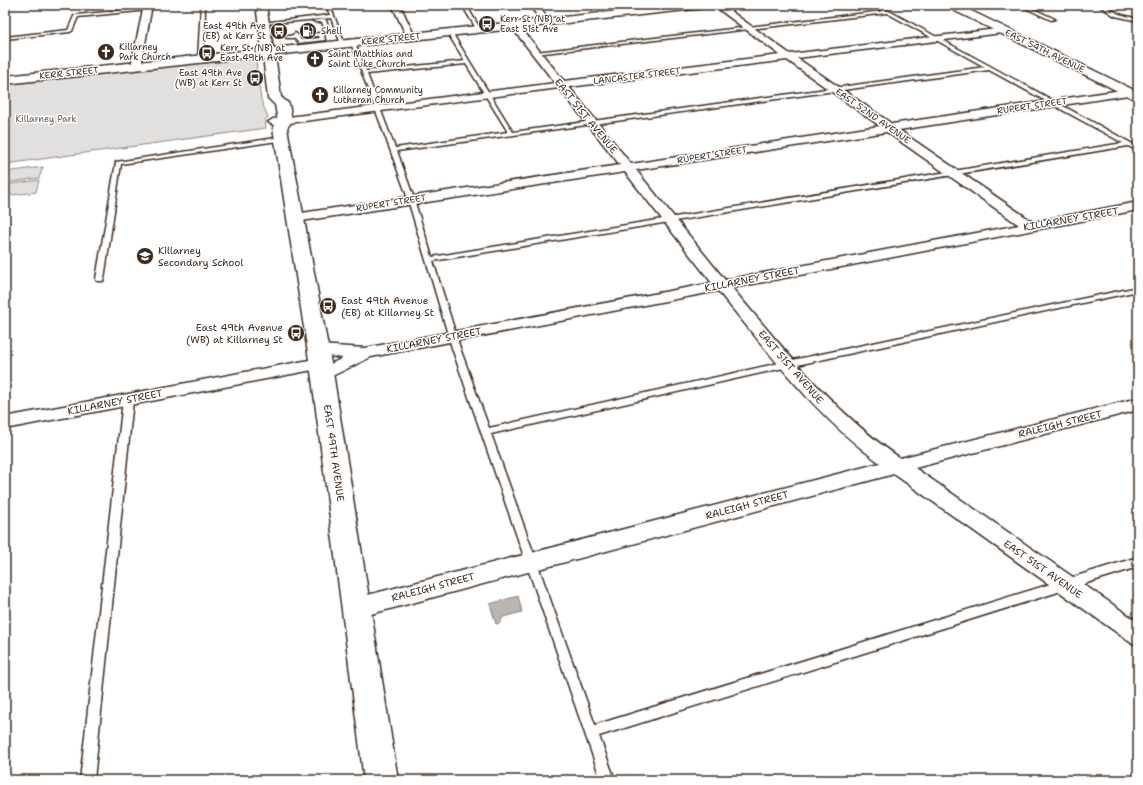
<svg xmlns="http://www.w3.org/2000/svg" width="1143" height="785" viewBox="0 0 1143 785" font-family="'Shantell Sans',sans-serif">
  <style>
    .green { fill: #e2e0de; stroke: #8e857e }
    .water { fill: #bcb6b3; stroke: #887e77 }
    .lines { fill: none; stroke-linecap: round; stroke-linejoin: round }
    .service-casing { stroke: #3b2a1e; stroke-width: 3 }
    .minor-casing { stroke: #3b2a1e; stroke-width: 3 }
    .tertiary-casing { stroke: #3b2a1e; stroke-width: 3 }
    .service { fill: #fff; fill-rule: evenodd }
    .minor { fill: #fff; fill-rule: evenodd }
    .tertiary { fill: #fff; fill-rule: evenodd }
    .labels { text-anchor: middle; dominant-baseline: central; stroke-width: 3; stroke-linejoin: round; paint-order: stroke }
    .far-poi-label { font-size: 9px; fill: #3b2a1e; stroke: #fff; text-anchor: start }
    .far-street-label { font-size: 9px; fill: #3b2a1e; stroke: #fff }
    .far-park-label { font-size: 9px; fill: #65584e; stroke: #fff }
    .street-label { font-size: 10px; fill: #3b2a1e; stroke: #fff }
    .poi-label { font-size: 10px; fill: #3b2a1e; stroke: #fff; text-anchor: start }
  </style>
  <rect width="100%" height="100%" fill="#fff"/>
  <filter id="ink" filterUnits="userSpaceOnUse"><feTurbulence type="fractalNoise" baseFrequency=".025" numOctaves="2"/><feDisplacementMap in="SourceGraphic" scale="8" xChannelSelector="R" yChannelSelector="G"/><feConvolveMatrix kernelMatrix="1 2 1 2 8 2 1 2 1" color-interpolation-filters="sRGB"/></filter>
  <g filter="url(#ink)">
    <!-- green -->
    <path class="green" d="M 242,59 L 252,59 L 256,62 L 261,100 L 268,117 L 265,120 L 266,128 L 5,164 L 5,84 Z
      M 43,167 L 39,178 L 5,183 L 5,172 Z
      M 39,180 L 36,192 L 5,196 L 5,185 Z"/>
    <!-- water -->
    <path class="water" d="M 518,596 L 522,612 L 503,617 L 500,623 L 496,624 L 490,604 Z"/>
    <g class="lines">
      <!-- service casing -->
      <g class="service-casing">
        <path id="service" d="M 201,5 L 205,5 L 204,59 L 201,61 L 198,59 Z
          M 326,5 L 330,5 L 345,45 L 341,44 L 331,18 L 264,24 L 262,23 L 330,15 Z
          M 462,5 L 466,5 L 481,30 L 477,30 Z
          M 873,5 L 878,5 L 1131,143 L 1138,147 L 1138,151 L 1128,146 L 433,261 L 460,348 L 489,428 L 788,361 L 1138,287 L 1138,291 L 788,367 L 491,434 L 595,725 L 1138,557 L 1138,567 L 599,736 L 615,780 L 601,780 L 452,348 L 406,193 L 351,43 L 353,42 L 355,43 L 366,71 L 465,61 L 447,32 L 451,31 L 513,132 L 985,67 L 887,13 L 536,54 L 534,53 L 536,52 L 883,11 ZM 466,64 L 508,132 L 395,148 L 367,74 ZM 989,70 L 1123,143 L 432,257 L 412,193 L 397,151 Z
          M 1019,5 L 1025,5 L 1055,19 L 1051,20 Z
          M 1098,5 L 1103,5 L 1119,14 L 1138,19 L 1138,21 L 1115,16 Z
          M 147,8 L 149,10 L 78,17 L 72,31 L 70,32 L 5,39 L 5,37 L 68,30 L 74,16 L 76,15 Z
          M 324,19 L 326,20 L 329,30 L 324,34 L 325,40 L 299,43 L 294,38 L 287,38 L 285,37 L 293,35 L 295,33 L 298,35 L 320,33 L 325,30 L 322,22 L 315,22 L 313,21 ZM 319,36 L 320,38 L 301,40 L 299,37 Z
          M 282,137 L 284,138 L 284,140 L 121,164 L 104,279 L 103,281 L 97,281 L 96,279 L 116,162 Z
          M 128,397 L 133,400 L 94,780 L 80,780 L 123,400 Z"/>
      </g>
      <!-- minor casing -->
      <g class="minor-casing">
        <path id="minor" d="M 144,5 L 152,5 L 141,66 L 136,69 L 131,66 Z
          M 392,5 L 400,5 L 415,37 L 414,39 L 408,39 L 407,37 Z
          M 529,5 L 537,5 L 551,22 L 550,24 L 544,24 Z
          M 713,5 L 722,5 L 790,54 L 1005,28 L 1006,30 L 1005,32 L 1002,33 L 797,58 L 892,124 L 1128,89 L 1133,92 L 1128,95 L 899,130 L 1033,222 L 1138,202 L 1138,210 L 732,288 C 784,349 833,412 900,458 L 1138,398 L 1138,410 L 915,468 L 1138,622 L 1138,645 L 1130,642 L 894,474 L 356,618 L 348,615 L 345,608 L 348,601 L 356,598 L 880,463 C 816,417 768,351 718,291 L 371,357 L 322,381 L 316,379 L 314,375 L 316,371 L 323,368 L 5,429 L 5,417 L 320,358 L 326,359 L 328,363 L 326,366 L 343,358 L 312,354 L 310,350 L 312,346 L 318,345 L 365,348 L 712,283 L 625,172 L 295,222 L 290,221 L 288,218 L 290,215 L 295,214 L 620,165 L 559,88 L 273,125 L 268,122 L 273,119 L 555,83 L 510,25 L 514,22 L 517,23 L 564,81 L 780,55 ZM 787,60 L 880,126 L 631,164 L 569,87 ZM 887,132 L 1019,225 L 725,280 L 636,170 Z"/>
      </g>
      <!-- tertiary casing -->
      <g class="tertiary-casing">
        <path id="tertiary" d="M 256,5 L 266,5 L 273,48 L 675,5 L 710,5 L 705,8 L 275,55 L 281,97 L 289,104 L 292,121 L 287,128 L 334,379 L 398,780 L 364,780 L 312,379 L 273,128 L 278,121 L 275,105 L 268,98 L 263,56 L 5,84 L 5,76 L 262,49 Z
          M 946,5 L 959,5 L 1138,92 L 1138,101 L 947,7 Z"/>
      </g>
      <!-- service -->
      <use href="#service" class="service"/>
      <!-- minor -->
      <use href="#minor" class="minor"/>
      <!-- tertiary -->
      <use href="#tertiary" class="tertiary"/>
    </g>
  </g>
  <!-- icons -->
  <defs>
    <g id="bus-disc" transform="scale(0.9)"><circle r="9.5" fill="#3b2a1e" stroke="#fff"/><path d="M-5-6H5V4H4V6H2V4H-2V6H-4V4H-5ZM-3.5-4V0h7V-4ZM-3.5 1.2v1.5H-2V1.2ZM2 1.2v1.5H3.5V1.2Z" fill="#fff"/></g>
    <g id="fuel-disc" transform="scale(0.9)"><circle r="9.5" fill="#3b2a1e" stroke="#fff"/><path d="M-5.5-6h7V0h2V4h1.3V-2.5L3-4.5l.8-.8L6-3V5H2.5V1h-1V6h-7ZM-4.2-4.7v3.2H.2V-4.7Z" fill="#fff"/></g>
    <g id="church-disc" transform="scale(0.9)"><circle r="9.5" fill="#3b2a1e" stroke="#fff"/><path d="M-1.2-6h2.4v3.5h3.3v2.4h-3.3V6h-2.4V-.1h-3.3v-2.4h3.3Z" fill="#fff"/></g>
    <g id="school-disc" transform="scale(0.9)"><circle r="9.5" fill="#3b2a1e" stroke="#fff"/><path d="M0-5L7-2L0 1L-7-2ZM-4 1L0 2.5L4 1V4Q0 6-4 4Z" fill="#fff"/></g>
  </defs>
  <g fill-rule="evenodd">
    <use href="#bus-disc" x="487" y="24"/>
    <use href="#bus-disc" x="279" y="31"/>
    <use href="#fuel-disc" x="308" y="31"/>
    <use href="#church-disc" x="106" y="52"/>
    <use href="#bus-disc" x="207" y="53"/>
    <use href="#church-disc" x="315" y="59"/>
    <use href="#bus-disc" x="255" y="78"/>
    <use href="#church-disc" x="320" y="95"/>
    <use href="#school-disc" x="145" y="256"/>
    <use href="#bus-disc" x="328" y="306"/>
    <use href="#bus-disc" x="296" y="333"/>
  </g>
  <g class="labels">
    <!-- far-poi labels -->
    <g class="far-poi-label">
      <text x="500" y="19">Kerr St (NB) at<tspan x="500" dy="10">East 51st Ave</tspan></text>
      <text x="266" y="26" text-anchor="end">East 49th Ave<tspan x="266" dy="10">(EB) at Kerr St</tspan></text>
      <text x="321" y="31">Shell</text>
      <text x="119" y="47">Killarney<tspan x="119" dy="10">Park Church</tspan></text>
      <text x="220" y="48">Kerr St (NB) at<tspan x="220" dy="10">East 49th Ave</tspan></text>
      <text x="328" y="54">Saint Matthias and<tspan x="328" dy="10">Saint Luke Church</tspan></text>
      <text x="242" y="73" text-anchor="end">East 49th Ave<tspan x="242" dy="10">(WB) at Kerr St</tspan></text>
      <text x="333" y="90">Killarney Community<tspan x="333" dy="10">Lutheran Church</tspan></text>
    </g>
    <!-- far-street labels -->
    <g class="far-street-label">
      <text transform="translate(391 39) rotate(-6)">KERR STREET</text>
      <text transform="translate(1045 51) rotate(26)">EAST 54TH AVENUE</text>
      <text transform="translate(69 73) rotate(-6)">KERR STREET</text>
      <text transform="translate(637 76) rotate(-7)">LANCASTER STREET</text>
      <text transform="translate(1032 106) rotate(-8)">RUPERT STREET</text>
      <text transform="translate(873 116) rotate(35)">EAST 52ND AVENUE</text>
      <text transform="translate(712 155) rotate(-9)">RUPERT STREET</text>
      <text transform="translate(391 203) rotate(-9)">RUPERT STREET</text>
    </g>
    <!-- far-park labels -->
    <g class="far-park-label">
      <text x="46" y="119">Killarney Park</text>
    </g>
    <!-- street labels -->
    <g class="street-label">
      <text transform="translate(586 116) rotate(51)">EAST 51ST AVENUE</text>
      <text transform="translate(1071 219) rotate(-10)">KILLARNEY STREET</text>
      <text transform="translate(752 279) rotate(-11)">KILLARNEY STREET</text>
      <text transform="translate(434 340) rotate(-11)">KILLARNEY STREET</text>
      <text transform="translate(791 367) rotate(49)">EAST 51ST AVENUE</text>
      <text transform="translate(115 402) rotate(-11)">KILLARNEY STREET</text>
      <text transform="translate(1060 424) rotate(-14)">RALEIGH STREET</text>
      <text transform="translate(334 453) rotate(82)">EAST 49TH AVENUE</text>
      <text transform="translate(747 505) rotate(-15)">RALEIGH STREET</text>
      <text transform="translate(1043 569) rotate(35)">EAST 51ST AVENUE</text>
      <text transform="translate(433 587) rotate(-15)">RALEIGH STREET</text>
    </g>
    <!-- poi labels -->
    <g class="poi-label">
      <text x="158" y="250">Killarney<tspan x="158" dy="12">Secondary School</tspan></text>
      <text x="341" y="300">East 49th Avenue<tspan x="341" dy="12">(EB) at Killarney St</tspan></text>
      <text x="283" y="327" text-anchor="end">East 49th Avenue<tspan x="283" dy="12">(WB) at Killarney St</tspan></text>
    </g>
  </g>
  <!-- margin -->
  <rect width="1143" height="785" fill="none" stroke="#fff" stroke-width="20"/>
  <rect x="10" y="10" width="1123" height="765" fill="none" stroke="#3b2a1e" stroke-width="1.5" filter="url(#ink)"/>
</svg>
